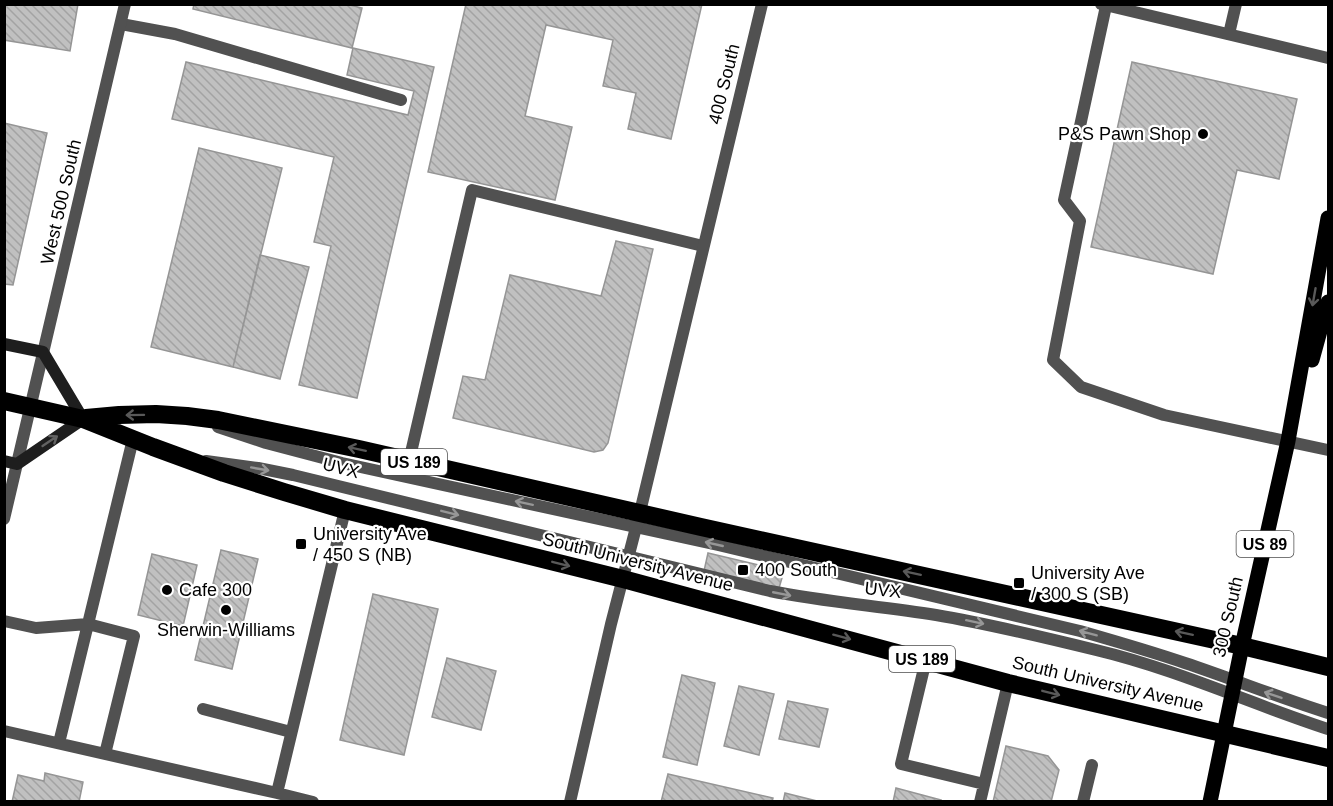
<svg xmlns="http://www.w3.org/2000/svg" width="1333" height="806" viewBox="0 0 1333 806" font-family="Helvetica,sans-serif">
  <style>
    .building { fill: url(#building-back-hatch); stroke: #959595; stroke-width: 1.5 }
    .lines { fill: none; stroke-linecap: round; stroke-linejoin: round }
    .lane { stroke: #515151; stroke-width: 12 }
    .street { stroke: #515151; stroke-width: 12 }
    .secondary { stroke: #1e1e1e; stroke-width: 12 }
    .primary { stroke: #000; stroke-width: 15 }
    .highway { stroke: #000; stroke-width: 18 }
    .oneway { stroke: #595959 }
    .oneway2 { stroke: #626262 }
    .oneway3 { stroke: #979797 }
    .poi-dot { fill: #000; stroke: #fff; stroke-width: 2 }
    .labels { text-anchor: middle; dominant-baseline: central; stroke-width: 4.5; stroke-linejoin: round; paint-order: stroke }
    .shield { fill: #fff; stroke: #4c4c4c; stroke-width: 1.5 }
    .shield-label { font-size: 16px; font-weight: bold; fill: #000 }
    .street-label { font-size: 18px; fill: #000; stroke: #fff }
    .poi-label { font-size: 18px; fill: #000; stroke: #fff; text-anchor: start }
  </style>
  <defs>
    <pattern id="building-back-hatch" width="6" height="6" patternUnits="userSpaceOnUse" patternTransform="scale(1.5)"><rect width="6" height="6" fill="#c0c0c0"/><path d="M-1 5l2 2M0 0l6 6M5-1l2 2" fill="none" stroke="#a3a3a3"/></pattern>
  </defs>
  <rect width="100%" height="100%" fill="#fff"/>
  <!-- building -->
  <path class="building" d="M 4,4 L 78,4 L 70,51 L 4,40 Z
    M 194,4 L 346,4 L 362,8 L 352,48 L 193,9 Z
    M 466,4 L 702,4 L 671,139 L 628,129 L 636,93 L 603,86 L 613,40 L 546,25 L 525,116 L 572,127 L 555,200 L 428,172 Z
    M 353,48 L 434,67 L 357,398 L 299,385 L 331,246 L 314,242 L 334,157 L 172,119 L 186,62 L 408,115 L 414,91 L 347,75 Z
    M 1132,62 L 1297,99 L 1279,179 L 1237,170 L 1213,274 L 1091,247 Z
    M 4,123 L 47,133 L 13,285 L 4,284 Z
    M 199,148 L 282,168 L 233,367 L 151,347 Z
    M 616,241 L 653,249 L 608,443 L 603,450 L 594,452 L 453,418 L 463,376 L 485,380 L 510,275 L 601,296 Z
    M 260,255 L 309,267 L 280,379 L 233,367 Z
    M 221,550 L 258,559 L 232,669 L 195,660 Z
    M 708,553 L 784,571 L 779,588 L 704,571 Z
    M 152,554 L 197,565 L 183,626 L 138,615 Z
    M 373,594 L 438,609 L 404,755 L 340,740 Z
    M 447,658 L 496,671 L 481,730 L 432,717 Z
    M 682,675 L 715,683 L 697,765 L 663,757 Z
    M 739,686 L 774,694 L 759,755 L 724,746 Z
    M 788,701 L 828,709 L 819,747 L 779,739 Z
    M 1006,746 L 1048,756 L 1059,770 L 1051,802 L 993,802 Z
    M 45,773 L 83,782 L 79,802 L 12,802 L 18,775 L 44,781 Z
    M 668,774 L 773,798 L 772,802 L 661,802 Z
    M 896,788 L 941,800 L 940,802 L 893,802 Z
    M 785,793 L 821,802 L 783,802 Z"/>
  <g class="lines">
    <!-- lane -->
    <path class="lane" d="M 1106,6 L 1064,200 L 1080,221 L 1053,360 L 1081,387 L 1164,415 L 1328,450
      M 121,24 L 175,34 L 401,100
      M 1229,34 L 1236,4
      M 218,427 L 266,443 L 342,463 L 718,545 L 1080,631 C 1115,641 1150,651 1185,663 C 1233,679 1280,698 1328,713
      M 206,461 L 258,468 L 293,475 L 770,591 C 825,602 881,606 936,615 C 990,624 1043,637 1096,650 C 1176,669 1251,704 1328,729
      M 409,461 L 472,190 L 703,246
      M 4,621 L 36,628 L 88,624 L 59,743
      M 926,660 L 901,764 L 984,784
      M 203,709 L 291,732
      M 4,731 L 277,793
      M 105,754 L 134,636 L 88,624 L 133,439
      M 313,802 L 277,793 L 345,510
      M 980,802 L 1008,683
      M 1083,802 L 1092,765"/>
    <!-- street -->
    <path class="street" d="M 1101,4 L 1328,58
      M 4,519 L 125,4
      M 570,802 L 611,624 L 640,512 L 762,4"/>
    <!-- secondary -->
    <path class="secondary" d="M 4,344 L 43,352 L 83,419 L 17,464 L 4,461"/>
    <!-- primary -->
    <path class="primary" d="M 1312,360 L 1328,302
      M 1210,802 L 1242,646 L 1288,441 L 1328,218"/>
    <!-- highway -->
    <path class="highway" d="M 4,401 L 83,419 L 153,447 L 224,473 L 284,492 L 345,510 L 623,579 L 1008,683 L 1328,758
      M 86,418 L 119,415 L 156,414 L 187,416 L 218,420 L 359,449 L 701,527 L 1242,646 L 1328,667"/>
  </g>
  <!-- one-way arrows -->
  <defs><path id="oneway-shaft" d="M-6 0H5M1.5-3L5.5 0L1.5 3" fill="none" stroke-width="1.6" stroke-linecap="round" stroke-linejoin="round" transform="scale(1.5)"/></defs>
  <g class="oneway">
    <use href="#oneway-shaft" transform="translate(1314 297) rotate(100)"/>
    <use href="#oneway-shaft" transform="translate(135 415) rotate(179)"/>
    <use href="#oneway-shaft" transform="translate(357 449) rotate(-168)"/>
    <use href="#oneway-shaft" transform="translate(561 564) rotate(14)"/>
    <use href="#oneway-shaft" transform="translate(912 573) rotate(-168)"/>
    <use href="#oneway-shaft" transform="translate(1184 633) rotate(-168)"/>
    <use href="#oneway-shaft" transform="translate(842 637) rotate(15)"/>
    <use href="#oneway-shaft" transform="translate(1051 693) rotate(14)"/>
  </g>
  <use class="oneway2" href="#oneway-shaft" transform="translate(50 441) rotate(-34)"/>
  <g class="oneway3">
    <use href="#oneway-shaft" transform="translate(260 469) rotate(10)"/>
    <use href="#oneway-shaft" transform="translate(524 503) rotate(-168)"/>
    <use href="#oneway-shaft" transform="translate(450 513) rotate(14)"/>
    <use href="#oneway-shaft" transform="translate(714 544) rotate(-167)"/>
    <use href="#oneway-shaft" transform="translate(782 594) rotate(11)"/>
    <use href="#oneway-shaft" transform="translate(975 622) rotate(12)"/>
    <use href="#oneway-shaft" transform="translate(1088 633) rotate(-165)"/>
    <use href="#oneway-shaft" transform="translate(1273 695) rotate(-161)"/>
  </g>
  <!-- markers -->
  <g class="poi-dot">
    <circle cx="1203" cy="134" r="6"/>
    <rect x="295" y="538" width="12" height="12" rx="3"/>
    <rect x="737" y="564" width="12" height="12" rx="3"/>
    <rect x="1013" y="577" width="12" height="12" rx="3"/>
    <circle cx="167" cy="590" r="6"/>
    <circle cx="226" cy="610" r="6"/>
  </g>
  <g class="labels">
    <!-- shield labels -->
    <g class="shield">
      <rect x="381" y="449" width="66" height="26" rx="4.5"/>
      <rect x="1236.5" y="531" width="57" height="26" rx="4.5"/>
      <rect x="889" y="646" width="66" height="26" rx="4.5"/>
    </g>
    <g class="shield-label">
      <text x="414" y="462">US 189</text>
      <text x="1265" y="544">US 89</text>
      <text x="922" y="659">US 189</text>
    </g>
    <!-- street labels -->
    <g class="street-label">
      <text transform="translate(724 84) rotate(-76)">400 South</text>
      <text transform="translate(61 202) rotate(-77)">West 500 South</text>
      <text transform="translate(341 468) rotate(14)">UVX</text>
      <text transform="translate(638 562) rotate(14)">South University Avenue</text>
      <text transform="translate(883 590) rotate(6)">UVX</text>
      <text transform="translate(1228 617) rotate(-77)">300 South</text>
      <text transform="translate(1108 684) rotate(13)">South University Avenue</text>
    </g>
    <!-- poi labels -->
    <g class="poi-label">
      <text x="1191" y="134" text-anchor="end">P&amp;S Pawn Shop</text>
      <text x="313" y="534">University Ave<tspan x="313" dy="21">/ 450 S (NB)</tspan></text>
      <text x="755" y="570">400 South</text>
      <text x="1031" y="573">University Ave<tspan x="1031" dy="21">/ 300 S (SB)</tspan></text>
      <text x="179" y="590">Cafe 300</text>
      <text x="226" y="630" text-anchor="middle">Sherwin-Williams</text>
    </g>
  </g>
  <!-- border -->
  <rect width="1333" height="806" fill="none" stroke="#000000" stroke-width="12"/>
</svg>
